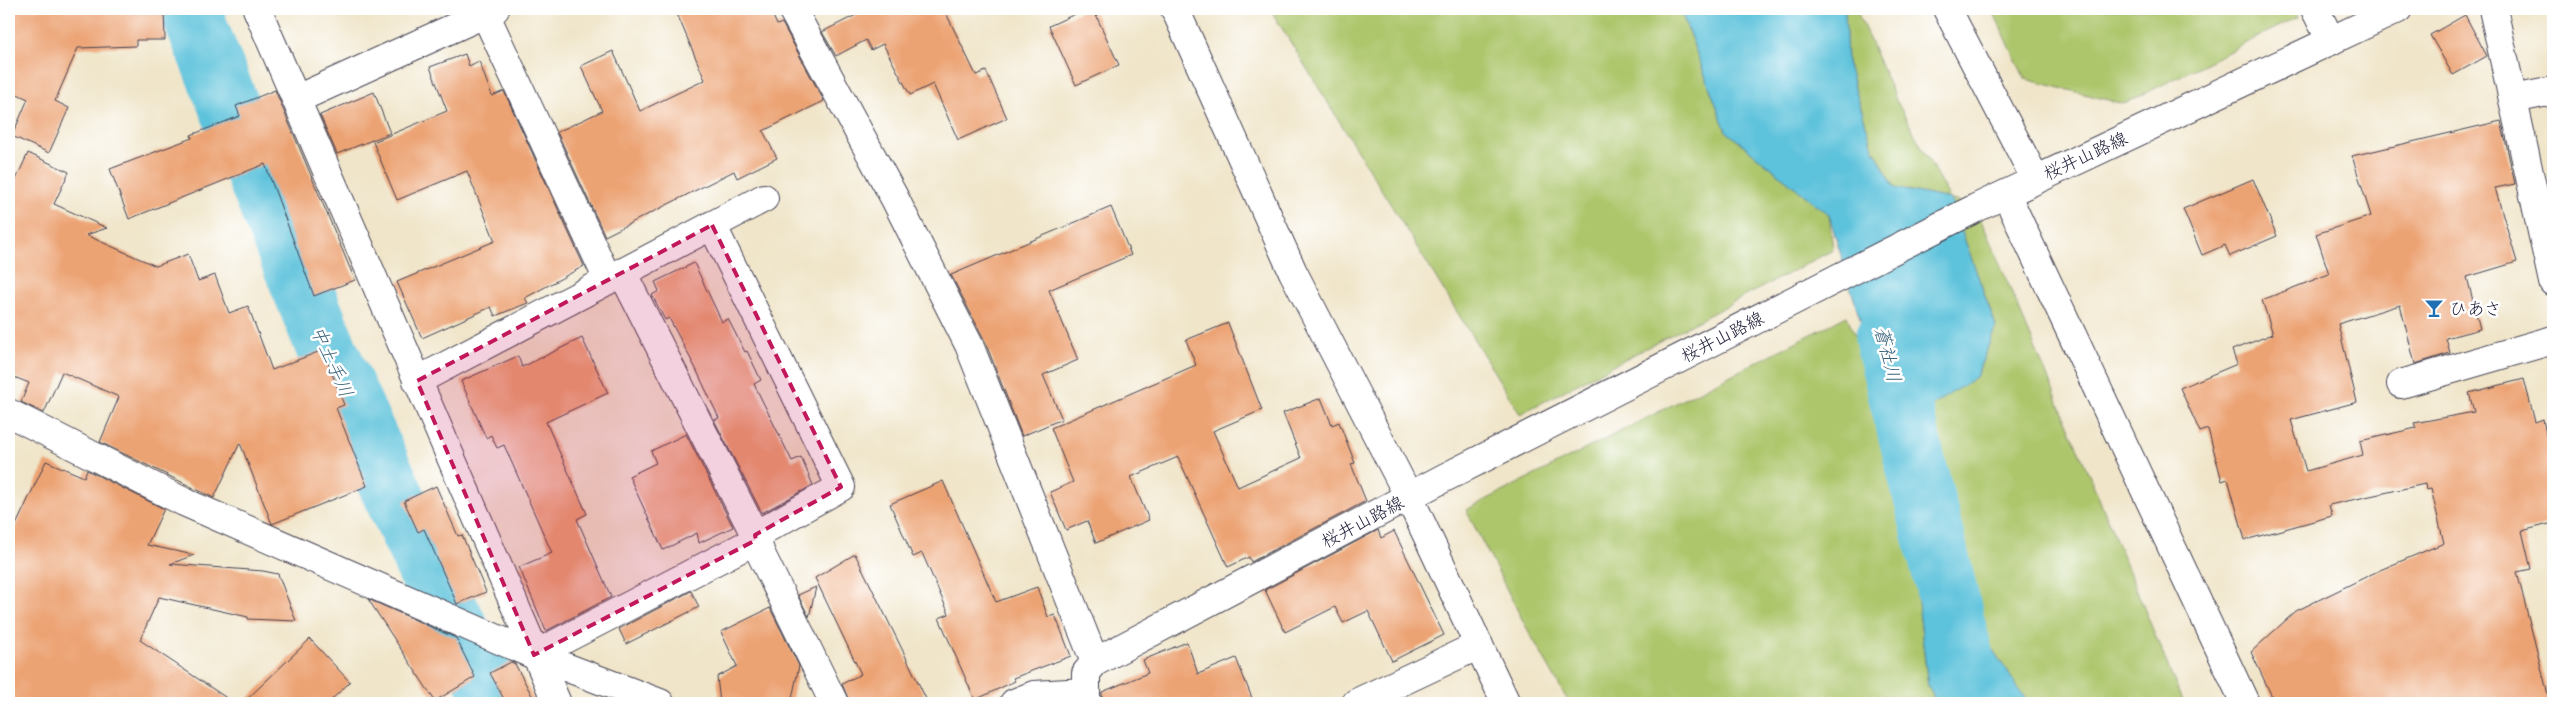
<svg xmlns="http://www.w3.org/2000/svg" width="2562" height="712" viewBox="0 0 2562 712" font-family="Mali,'Klee One',sans-serif">
  <style>
    .green { fill: #adc66c; stroke: #687454 }
    .water { fill: #5dc2db; stroke: #40728b }
    .lines { fill: none; stroke-linecap: round; stroke-linejoin: round }
    .river { stroke: #5dc2db; stroke-width: 61 }
    .building { fill: #eca373 }
    .minor-casing { stroke: #413f50; stroke-width: 30 }
    .tertiary-casing { stroke: #413f50; stroke-width: 30 }
    .secondary-casing { stroke: #413f50; stroke-width: 30 }
    .minor { stroke: #fff; stroke-width: 28 }
    .tertiary { stroke: #fff; stroke-width: 28 }
    .secondary { stroke: #fff; stroke-width: 28 }
    .marked { fill: #c2185b; fill-opacity: 0.2; stroke: #c2185b; stroke-width: 4; stroke-dasharray: 10 6; stroke-linejoin: round }
    .labels { text-anchor: middle; dominant-baseline: central; stroke-width: 5; stroke-linejoin: round; paint-order: stroke }
    .street-label { font-size: 18px; fill: #22223b; stroke: #fff }
    .poi-label { font-size: 18px; fill: #22223b; stroke: #fff; text-anchor: start }
    .water-label { font-size: 19px; font-style: italic; fill: #3a627b; stroke: #fff }
  </style>
  <rect width="100%" height="100%" fill="#fff"/>
  <filter id="ink" filterUnits="userSpaceOnUse"><feTurbulence type="fractalNoise" baseFrequency=".02" numOctaves="2"/><feDisplacementMap in="SourceGraphic" scale="10" xChannelSelector="R" yChannelSelector="G"/><feConvolveMatrix kernelMatrix="1 2 1 2 8 2 1 2 1" color-interpolation-filters="sRGB"/></filter>
  <filter id="wash" filterUnits="userSpaceOnUse"><feTurbulence type="fractalNoise" baseFrequency=".0096" numOctaves="4" result="noise"/><feDisplacementMap in="SourceGraphic" scale="20" xChannelSelector="R" yChannelSelector="G"/><feGaussianBlur stdDeviation="1.12" result="paint"/><feColorMatrix in="noise" values="0 0 0 0 0 0 0 0 0 0 0 0 0 0 0 0 0 1.4 0 .05"/><feComposite in="paint" operator="in"/></filter>
  <g filter="url(#wash)">
    <rect width="100%" height="100%" fill="#f0e5c9"/>
    <!-- green -->
    <path class="green" d="M 1270,9 L 1680,9 L 1726,131 L 1829,215 L 1833,250 L 1520,414 Z
      M 1845,9 L 1856,9 L 1895,98 L 1950,199 L 1976,208 L 2101,503 L 2183,703 L 2028,703 L 1977,626 L 1945,502 L 1894,432 L 1914,568 L 1928,686 L 1937,703 L 1569,703 L 1524,623 L 1466,510 L 1847,316 L 1893,430 L 1976,377 L 1996,326 L 1950,199 L 1895,188 L 1873,148 L 1847,62 Z
      M 1992,9 L 2294,9 L 2298,17 L 2124,104 L 2025,79 Z"/>
    <!-- water -->
    <path class="water" d="M 1680,9 L 1845,9 L 1847,62 L 1873,148 L 1895,188 L 1950,199 L 1996,326 L 1976,377 L 1893,431 L 1945,502 L 1977,626 L 2028,703 L 1937,703 L 1928,686 L 1914,568 L 1893,430 L 1829,215 L 1726,131 Z"/>
    <g class="lines">
      <!-- river -->
      <path class="river" d="M 190,9 L 328,352 L 431,577 L 497,703
        M 1885,339 L 1967,673 L 1980,703"/>
    </g>
    <g id="blocks">
      <!-- building -->
      <path class="building" d="M 9,9 L 164,9 L 165,40 L 136,40 L 136,46 L 78,48 L 55,101 L 69,108 L 49,153 L 12,136 L 28,99 L 9,90 Z
        M 675,9 L 770,9 L 777,25 L 782,23 L 824,101 L 763,131 L 777,158 L 737,178 L 734,171 L 605,236 L 557,132 L 602,111 L 581,66 L 613,51 L 640,111 L 705,80 Z
        M 868,9 L 944,9 L 976,75 L 986,71 L 1007,118 L 958,140 L 933,84 L 910,95 L 883,44 L 871,50 L 866,40 L 836,56 L 822,32 Z
        M 1086,9 L 1093,9 L 1119,65 L 1076,85 L 1049,26 Z
        M 2465,15 L 2487,56 L 2453,75 L 2430,35 Z
        M 465,54 L 469,66 L 479,61 L 492,96 L 504,91 L 584,266 L 525,298 L 528,303 L 495,316 L 491,307 L 422,338 L 397,282 L 495,241 L 467,171 L 397,200 L 373,142 L 447,111 L 430,67 Z
        M 275,90 L 355,280 L 314,296 L 265,164 L 129,219 L 110,169 L 192,138 L 191,135 L 240,116 L 236,106 Z
        M 374,92 L 390,133 L 337,154 L 320,115 Z
        M 2501,121 L 2515,184 L 2495,188 L 2517,262 L 2467,277 L 2480,329 L 2446,338 L 2450,353 L 2415,364 L 2400,305 L 2338,324 L 2357,402 L 2291,420 L 2306,471 L 2363,455 L 2360,441 L 2416,428 L 2414,423 L 2474,412 L 2469,393 L 2524,379 L 2535,422 L 2543,419 L 2553,470 L 2553,523 L 2522,531 L 2531,569 L 2517,572 L 2550,703 L 2275,703 L 2251,652 L 2296,611 L 2380,570 L 2444,543 L 2431,489 L 2426,490 L 2425,484 L 2329,505 L 2332,516 L 2245,540 L 2228,479 L 2222,481 L 2208,429 L 2200,432 L 2180,388 L 2237,364 L 2232,350 L 2273,334 L 2262,300 L 2329,274 L 2316,234 L 2371,216 L 2352,156 Z
        M 28,153 L 69,172 L 54,204 L 107,228 L 86,235 L 156,266 L 188,254 L 198,281 L 215,275 L 229,313 L 248,306 L 272,370 L 323,350 L 344,405 L 336,408 L 367,486 L 272,524 L 240,443 L 214,498 L 100,442 L 119,397 L 62,372 L 44,413 L 21,402 L 29,383 L 9,375 L 9,195 Z
        M 2253,179 L 2277,236 L 2230,256 L 2225,245 L 2202,255 L 2183,209 Z
        M 1111,207 L 1131,255 L 1049,290 L 1078,360 L 1043,375 L 1062,419 L 1022,436 L 984,339 L 951,275 Z
        M 694,263 L 722,322 L 728,319 L 745,352 L 747,351 L 761,380 L 754,384 L 792,461 L 801,457 L 813,485 L 762,513 L 714,420 L 719,418 L 696,369 L 669,318 L 665,320 L 652,295 L 659,291 L 655,282 Z
        M 1228,323 L 1262,410 L 1213,431 L 1238,487 L 1301,458 L 1283,413 L 1321,398 L 1332,425 L 1339,422 L 1355,463 L 1351,464 L 1366,501 L 1251,562 L 1249,557 L 1228,567 L 1178,457 L 1131,477 L 1149,520 L 1096,543 L 1087,521 L 1066,530 L 1050,492 L 1073,482 L 1051,428 L 1196,365 L 1186,340 Z
        M 582,338 L 608,393 L 546,422 L 587,514 L 577,519 L 611,597 L 546,631 L 519,567 L 552,553 L 504,445 L 497,448 L 491,435 L 486,438 L 461,381 L 518,356 L 522,367 Z
        M 686,434 L 733,527 L 699,543 L 697,533 L 663,550 L 629,476 L 656,463 L 651,451 Z
        M 46,461 L 84,477 L 87,470 L 164,509 L 147,545 L 194,555 L 170,564 L 263,571 L 278,574 L 296,621 L 248,619 L 248,617 L 159,597 L 140,640 L 234,703 L 9,703 L 9,540 Z
        M 943,481 L 996,602 L 1037,587 L 1048,617 L 1055,615 L 1071,656 L 1013,678 L 1015,681 L 975,700 L 939,618 L 949,614 L 922,553 L 913,557 L 890,504 Z
        M 436,486 L 458,536 L 462,535 L 486,592 L 457,604 L 424,529 L 418,532 L 404,501 Z
        M 1378,530 L 1381,538 L 1394,531 L 1444,635 L 1392,661 L 1368,611 L 1343,623 L 1335,607 L 1285,632 L 1265,590 Z
        M 855,554 L 902,649 L 928,703 L 850,703 L 842,684 L 861,674 L 815,578 Z
        M 816,587 L 809,617 L 798,595 Z
        M 691,591 L 699,607 L 626,644 L 619,629 Z
        M 368,599 L 456,638 L 475,677 L 435,701 Z
        M 770,608 L 799,666 L 791,703 L 720,703 L 717,677 L 737,666 L 721,632 Z
        M 310,639 L 350,682 L 328,703 L 243,703 Z
        M 1187,642 L 1198,674 L 1236,658 L 1254,703 L 1102,703 L 1102,692 L 1148,673 L 1143,660 Z
        M 511,662 L 515,664 L 536,703 L 506,703 L 490,673 Z"/>
    </g>
  </g>
  <g filter="url(#ink)">
    <use href="#blocks" fill-opacity="0" stroke="#413f50" stroke-width="1"/>
    <g class="lines">
      <!-- minor casing -->
      <g class="minor-casing">
        <path id="minor" d="M 257,9 L 557,703
          M 483,9 L 608,280
          M 792,9 L 894,197 L 969,345 L 1095,662
          M 1175,9 L 1293,272 L 1409,497 L 1506,703
          M 2315,9 L 2331,41
          M 2493,9 L 2553,282
          M 297,99 L 495,9
          M 2513,99 L 2553,91
          M 2006,194 L 2245,703
          M 622,272 L 755,535 L 841,487 L 712,225
          M 417,381 L 764,198
          M 2401,384 L 2553,340
          M 9,413 L 184,502 L 534,655 L 660,703
          M 755,535 L 761,554 L 834,703
          M 534,655 L 756,540
          M 1014,703 L 1034,695 L 1085,692
          M 1356,703 L 1479,645"/>
      </g>
      <!-- tertiary casing -->
      <g class="tertiary-casing">
        <path id="tertiary" d="M 1947,9 L 2035,178"/>
      </g>
      <!-- secondary casing -->
      <g class="secondary-casing">
        <path id="secondary" d="M 1086,703 L 1086,673 L 1095,662 L 1444,478 L 1976,208 L 2398,9"/>
      </g>
      <!-- minor -->
      <use href="#minor" class="minor"/>
      <!-- tertiary -->
      <use href="#tertiary" class="tertiary"/>
      <!-- secondary -->
      <use href="#secondary" class="secondary"/>
    </g>
  </g>
  <!-- marked area -->
  <path class="marked" d="M 712,225 L 841,487 L 755,535 L 756,540 L 534,655 L 417,381 Z"/>
  <!-- icons -->
  <defs>
    <g id="bar-bare" transform="scale(1.5)"><path d="M-6-5H6L.8 .8V4.5H3.5V6h-7V4.5H-.8V.8Z" fill="#1f6fb2" stroke="#fff" stroke-width="2.5" paint-order="stroke"/></g>
  </defs>
  <g fill-rule="evenodd">
    <use href="#bar-bare" x="2434" y="308"/>
  </g>
  <g class="labels">
    <!-- street labels -->
    <g class="street-label">
      <text transform="translate(2085 155) rotate(-25)">桜井山路線</text>
      <text transform="translate(1722 336) rotate(-27)">桜井山路線</text>
      <text transform="translate(1362 521) rotate(-28)">桜井山路線</text>
    </g>
    <!-- poi labels -->
    <g class="poi-label">
      <text x="2449" y="308">ひあさ</text>
    </g>
    <!-- water labels -->
    <g class="water-label">
      <text transform="translate(1889 354) rotate(76)">蒼社川</text>
      <text transform="translate(333 361) rotate(66)">中土手川</text>
    </g>
  </g>
  <!-- margin -->
  <rect width="2562" height="712" fill="none" stroke="#fff" stroke-width="30"/>
</svg>
